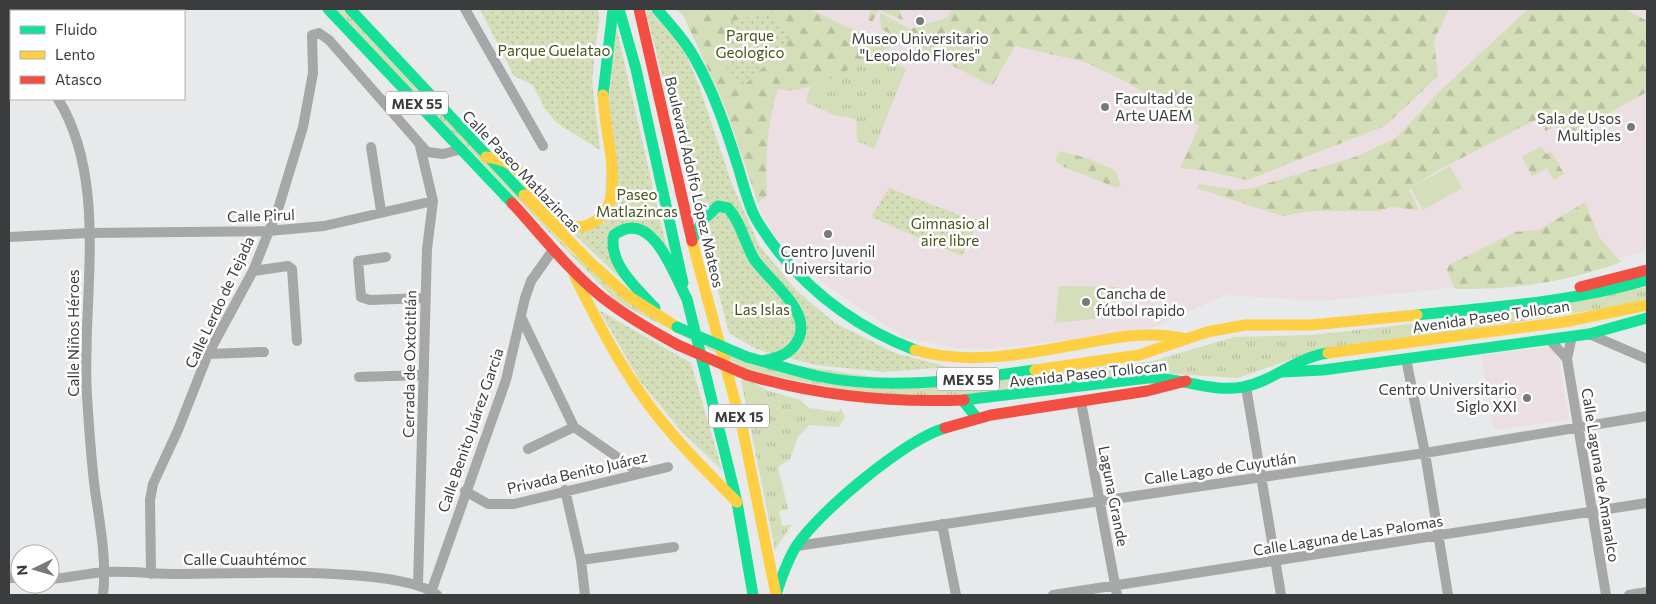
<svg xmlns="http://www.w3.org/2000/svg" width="1656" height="604" viewBox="0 0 1656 604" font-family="Commissioner,sans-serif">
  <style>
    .education { fill: #ecdfe3 }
    .grass { fill: url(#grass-tufts) }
    .forest { fill: url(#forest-firs) }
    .park { fill: url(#park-dots) }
    .garden { fill: #d4deb8 }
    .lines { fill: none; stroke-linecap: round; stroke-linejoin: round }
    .street { stroke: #a6a8a8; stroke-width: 10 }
    .fast { stroke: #16e098; stroke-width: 11 }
    .slow { stroke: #ffcf43; stroke-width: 11 }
    .jam { stroke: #f24e42; stroke-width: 11 }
    .fast-bridge { stroke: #16e098; stroke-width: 11 }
    .jam-bridge { stroke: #f24e42; stroke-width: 11 }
    .poi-dot { fill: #77797a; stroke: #fff; stroke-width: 2 }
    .labels { text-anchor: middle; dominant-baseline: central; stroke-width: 5; stroke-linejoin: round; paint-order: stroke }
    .shield { fill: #fff; stroke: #767677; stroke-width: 1 }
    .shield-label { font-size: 14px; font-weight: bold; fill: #3b3c3d }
    .park-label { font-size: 15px; fill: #49541a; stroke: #fff }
    .poi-label { font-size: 15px; fill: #3b3c3d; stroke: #fff }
    .street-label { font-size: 15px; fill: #3b3c3d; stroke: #fff }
  </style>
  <defs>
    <pattern id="grass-tufts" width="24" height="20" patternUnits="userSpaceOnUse" patternTransform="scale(1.25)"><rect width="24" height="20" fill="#d4deb8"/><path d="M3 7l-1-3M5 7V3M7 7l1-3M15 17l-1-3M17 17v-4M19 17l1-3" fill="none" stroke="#b7bf9f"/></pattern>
    <pattern id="forest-firs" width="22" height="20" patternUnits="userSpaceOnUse" patternTransform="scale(1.25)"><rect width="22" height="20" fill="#d4deb8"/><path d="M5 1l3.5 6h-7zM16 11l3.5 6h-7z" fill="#b7bf9f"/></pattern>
    <pattern id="park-dots" width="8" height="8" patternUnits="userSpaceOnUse" patternTransform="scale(1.25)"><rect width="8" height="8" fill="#d4deb8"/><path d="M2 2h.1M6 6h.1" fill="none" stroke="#b7bf9f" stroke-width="1.8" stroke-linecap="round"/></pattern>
  </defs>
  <rect width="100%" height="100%" fill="#e7e9ea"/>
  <!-- education -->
  <path class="education" d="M 687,9 L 1647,9 L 1647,251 L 1554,275 L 1414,292 L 1319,301 L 1226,295 L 1148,330 L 989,349 L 955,348 L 904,337 L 845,298 L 800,265 L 772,232 L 760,209 L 726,109 Z
    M 1550,347 L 1559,361 L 1569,420 L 1494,430 L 1481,355 Z"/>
  <!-- grass -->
  <path class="grass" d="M 333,9 L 342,9 L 575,256 L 727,355 L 941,387 L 1153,361 L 1234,337 L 1312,335 L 1491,315 L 1647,287 L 1647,299 L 1609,308 L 1309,353 L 1238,378 L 1159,373 L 996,393 L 881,397 L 753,372 L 617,302 Z
    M 879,53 L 906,69 L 874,149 L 857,141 L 856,119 L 834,115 L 806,102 L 810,87 Z
    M 741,380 L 753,382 L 766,390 L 800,400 L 809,408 L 838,412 L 841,408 L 845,417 L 839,427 L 809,425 L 798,437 L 790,459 L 778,467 L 788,509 L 779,511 L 782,526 L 792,524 L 775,550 Z"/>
  <!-- forest -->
  <path class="forest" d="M 677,9 L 809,9 L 890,47 C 863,61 807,98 778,89 C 767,124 765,159 767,195 L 758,203 L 726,109 L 684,17 Z
    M 870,9 L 899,9 L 903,20 L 879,10 L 872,22 L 868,20 Z
    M 952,9 L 1449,9 L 1434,40 L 1438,76 L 1385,126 L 1247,180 L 1202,170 L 1180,168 L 1199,126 L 1125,81 L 1085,62 L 1015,46 L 992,86 L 881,29 L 880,13 L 910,29 L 948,17 Z
    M 1528,9 L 1625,9 L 1647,21 L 1647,92 L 1562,139 L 1556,126 L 1546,131 L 1535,120 L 1433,173 L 1409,190 L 1419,210 L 1391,207 L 1378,211 L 1312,211 L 1282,216 L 1197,188 L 1199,184 L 1236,190 L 1252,188 L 1355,157 L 1396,138 L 1439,92 Z
    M 1541,146 L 1546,154 L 1551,151 L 1564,174 L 1554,180 L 1547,168 L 1532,176 L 1522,157 Z
    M 1060,151 L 1087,158 L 1115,170 L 1121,186 L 1117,188 L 1064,167 L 1055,161 Z
    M 1585,202 L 1599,237 L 1621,262 C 1567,282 1512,290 1455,289 L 1447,270 L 1449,265 L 1515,232 L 1539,230 Z"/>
  <!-- park -->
  <path class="park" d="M 480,9 L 598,9 L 599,20 L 592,80 L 600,150 L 557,123 L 545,109 L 533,85 L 514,76 Z
    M 645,9 L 649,9 L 684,49 L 699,86 L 732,184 L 759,245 L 796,290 L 835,323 L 895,353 L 948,367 L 884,372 L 815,365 L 756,349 L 729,333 Z
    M 772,12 L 791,36 L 769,62 L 742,87 L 720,58 L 728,22 Z
    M 616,26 L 668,254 L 657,234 L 608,234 L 636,293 L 570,230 L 604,223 L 609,96 Z
    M 889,188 L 977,222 L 962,256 L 871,217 Z
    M 599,310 L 691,363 L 722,470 L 682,432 L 640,381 Z"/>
  <!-- garden -->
  <path class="garden" d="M 1450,166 L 1462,188 L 1423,210 L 1411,188 Z
    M 1059,286 L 1118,287 L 1112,317 L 1055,323 Z"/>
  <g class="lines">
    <!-- street -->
    <path class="street" d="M 465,9 L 543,146
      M 9,11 L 11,18
      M 9,31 L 11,31
      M 58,99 C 110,183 81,302 87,396 C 89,427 91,459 95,490 C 100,525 107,560 103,595
      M 371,147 L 381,211
      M 9,237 L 88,233 L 268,231 L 324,226 L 433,201
      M 386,257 L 358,261 L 361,297 L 370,300 L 425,298
      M 253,271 L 288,266 L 292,269 L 297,341
      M 521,317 L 574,427 L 640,473
      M 1589,334 L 1647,359
      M 1572,336 L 1567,359 L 1606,595
      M 1549,339 L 1567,359
      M 208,354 L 264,352
      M 1406,359 L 1425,453 L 1448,595
      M 359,377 L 424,375
      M 1246,387 L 1281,595
      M 1081,402 L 1117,595
      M 528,449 L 574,427
      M 565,490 L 581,560 L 585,595
      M 465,491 L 488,504 L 514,504 L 668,467
      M 942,524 L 956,595
      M 797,546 L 1425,453 L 1647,416
      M 581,560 L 674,547
      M 151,574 L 150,500 L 153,484 L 178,430 L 208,354 L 253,271 L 279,206 L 303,127 L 313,73 L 312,35 L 319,33 L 329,40 L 427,152 L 443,154 L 462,149
      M 9,578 L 20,578
      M 50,579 C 69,578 88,573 106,572 C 130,571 155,574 178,574 C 231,574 400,565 437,595
      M 418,585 L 427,249 L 433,201 L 420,146
      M 430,595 L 506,380 L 525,298 L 531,281 L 553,250
      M 1053,595 L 1647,503
      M 1629,595 L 1647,592"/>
    <!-- fast -->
    <path class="fast" d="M 328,9 L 512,203
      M 350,9 L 524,195
      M 619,9 L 636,69 L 683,283
      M 657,9 C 670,25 684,38 694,57 C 714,92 727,131 739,170 C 743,184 747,199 753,213 C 759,226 769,239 778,251 C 815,297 860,329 915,350
      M 603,95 L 613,9
      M 692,241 L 703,220 L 718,206 L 728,208 C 741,222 744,242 754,259 C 768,280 811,310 799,338 C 792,354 778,358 762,361
      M 687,299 L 737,502 L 753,595
      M 655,308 C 638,289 607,263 614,235 C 652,207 673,273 687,299
      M 1417,315 C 1494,307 1572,302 1647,280
      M 747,357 C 770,363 794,371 817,376 C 889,391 963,380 1035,370
      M 1283,372 L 1323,370 L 1589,334 L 1647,318
      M 964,400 L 1148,378 C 1180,377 1211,393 1243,387 C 1274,381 1297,357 1328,353
      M 963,401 L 977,418
      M 776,594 C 782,577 787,560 797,545 C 821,510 905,440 945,428"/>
    <!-- slow -->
    <path class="slow" d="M 486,157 C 497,159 505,160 514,167 C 537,184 555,244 594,222 C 606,215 611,203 612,190 C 615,159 604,127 603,95
      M 524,195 L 591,263 L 628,296 L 677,327
      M 692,241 L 743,431 L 776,595
      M 575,277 C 595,317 615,357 641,394 C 668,433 703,468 737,502
      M 915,350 C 966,365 1022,355 1074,345 C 1114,338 1146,330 1187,339
      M 1328,353 L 1564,322 L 1647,305
      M 1035,370 L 1139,355 L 1207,332 L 1245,325 L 1311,325 L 1417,315"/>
    <!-- jam -->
    <path class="jam" d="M 639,9 L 692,241
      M 512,203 C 541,234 569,271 603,298 C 626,316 652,331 678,345
      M 1580,287 L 1647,270
      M 747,375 C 819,396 889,403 964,400
      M 945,428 L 991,415 L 1147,391 L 1186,381"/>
    <!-- fast-bridge -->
    <path class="fast-bridge" d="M 677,327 L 747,357"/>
    <!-- jam-bridge -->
    <path class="jam-bridge" d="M 678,345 L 747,375"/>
  </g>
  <!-- markers -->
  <g class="poi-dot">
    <circle cx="920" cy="21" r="5"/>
    <circle cx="1105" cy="107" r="5"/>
    <circle cx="1631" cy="127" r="5"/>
    <circle cx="828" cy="234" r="5"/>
    <circle cx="1086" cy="302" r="5"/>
    <circle cx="1527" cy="398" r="5"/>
  </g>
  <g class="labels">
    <!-- shield labels -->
    <g class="shield">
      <rect x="386" y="91.5" width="62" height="23" rx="4"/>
      <rect x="937" y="367.5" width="62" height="23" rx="4"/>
      <rect x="709" y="404.5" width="60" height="23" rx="4"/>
    </g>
    <g class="shield-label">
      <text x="417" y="103">MEX 55</text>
      <text x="968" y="379">MEX 55</text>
      <text x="739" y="416">MEX 15</text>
    </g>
    <!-- park labels -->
    <g class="park-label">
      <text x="750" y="35">Parque<tspan x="750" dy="17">Geologico</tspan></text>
      <text x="554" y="50">Parque Guelatao</text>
      <text x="637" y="194">Paseo<tspan x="637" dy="17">Matlazincas</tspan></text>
      <text x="950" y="223">Gimnasio al<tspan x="950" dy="17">aire libre</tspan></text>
      <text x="762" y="309">Las Islas</text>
    </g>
    <!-- poi labels -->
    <g class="poi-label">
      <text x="920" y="38">Museo Universitario<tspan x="920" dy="17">"Leopoldo Flores"</tspan></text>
      <text x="1115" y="98" text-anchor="start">Facultad de<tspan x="1115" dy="17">Arte UAEM</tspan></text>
      <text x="1621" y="118" text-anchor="end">Sala de Usos<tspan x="1621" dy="17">Multiples</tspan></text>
      <text x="828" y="251">Centro Juvenil<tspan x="828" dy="17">Universitario</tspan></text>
      <text x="1096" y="293" text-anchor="start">Cancha de<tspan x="1096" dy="17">fútbol rapido</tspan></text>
      <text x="1517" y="389" text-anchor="end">Centro Universitario<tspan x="1517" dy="17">Siglo XXI</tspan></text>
    </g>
    <!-- street labels -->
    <g class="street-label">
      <text transform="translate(522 171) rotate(46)">Calle Paseo Matlazincas</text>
      <text transform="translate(695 182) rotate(77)">Boulevard Adolfo López Mateos</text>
      <text transform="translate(261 215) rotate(-2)">Calle Pirul</text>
      <text transform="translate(219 302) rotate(-65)">Calle Lerdo de Tejada</text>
      <text transform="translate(1491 316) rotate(-8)">Avenida Paseo Tollocan</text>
      <text transform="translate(73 333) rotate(-90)">Calle Niños Héroes</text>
      <text transform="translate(409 364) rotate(-89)">Cerrada de Oxtotitlán</text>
      <text transform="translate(1088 373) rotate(-6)">Avenida Paseo Tollocan</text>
      <text transform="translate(470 430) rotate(-71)">Calle Benito Juárez Garcia</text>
      <text transform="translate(1220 468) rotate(-8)">Calle Lago de Cuyutlán</text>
      <text transform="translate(577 472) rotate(-13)">Privada Benito Juárez</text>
      <text transform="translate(1601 475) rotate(81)">Calle Laguna de Amanalco</text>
      <text transform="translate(1114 496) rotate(79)">Laguna Grande</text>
      <text transform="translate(1348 535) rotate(-9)">Calle Laguna de Las Palomas</text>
      <text x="245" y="559">Calle Cuauhtémoc</text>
    </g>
  </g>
  <!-- border -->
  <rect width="1656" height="604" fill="none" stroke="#3b3c3d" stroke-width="20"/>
  <!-- legend -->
  <rect x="10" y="10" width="175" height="90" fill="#ffffff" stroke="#b1b1b1"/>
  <rect x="20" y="26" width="25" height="8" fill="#16e098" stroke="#b1b1b1"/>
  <text x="55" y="35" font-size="15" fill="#3b3c3d">Fluido</text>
  <rect x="20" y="51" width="25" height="8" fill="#ffcf43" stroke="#b1b1b1"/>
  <text x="55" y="60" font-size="15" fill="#3b3c3d">Lento</text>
  <rect x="20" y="76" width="25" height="8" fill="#f24e42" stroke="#b1b1b1"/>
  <text x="55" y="85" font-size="15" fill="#3b3c3d">Atasco</text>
  <!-- north arrow -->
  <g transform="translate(35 569) rotate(265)"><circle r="24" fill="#ffffff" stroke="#b1b1b1"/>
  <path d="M0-4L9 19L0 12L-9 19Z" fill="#77797a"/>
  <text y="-8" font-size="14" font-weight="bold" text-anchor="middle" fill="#3b3c3d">N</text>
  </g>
</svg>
